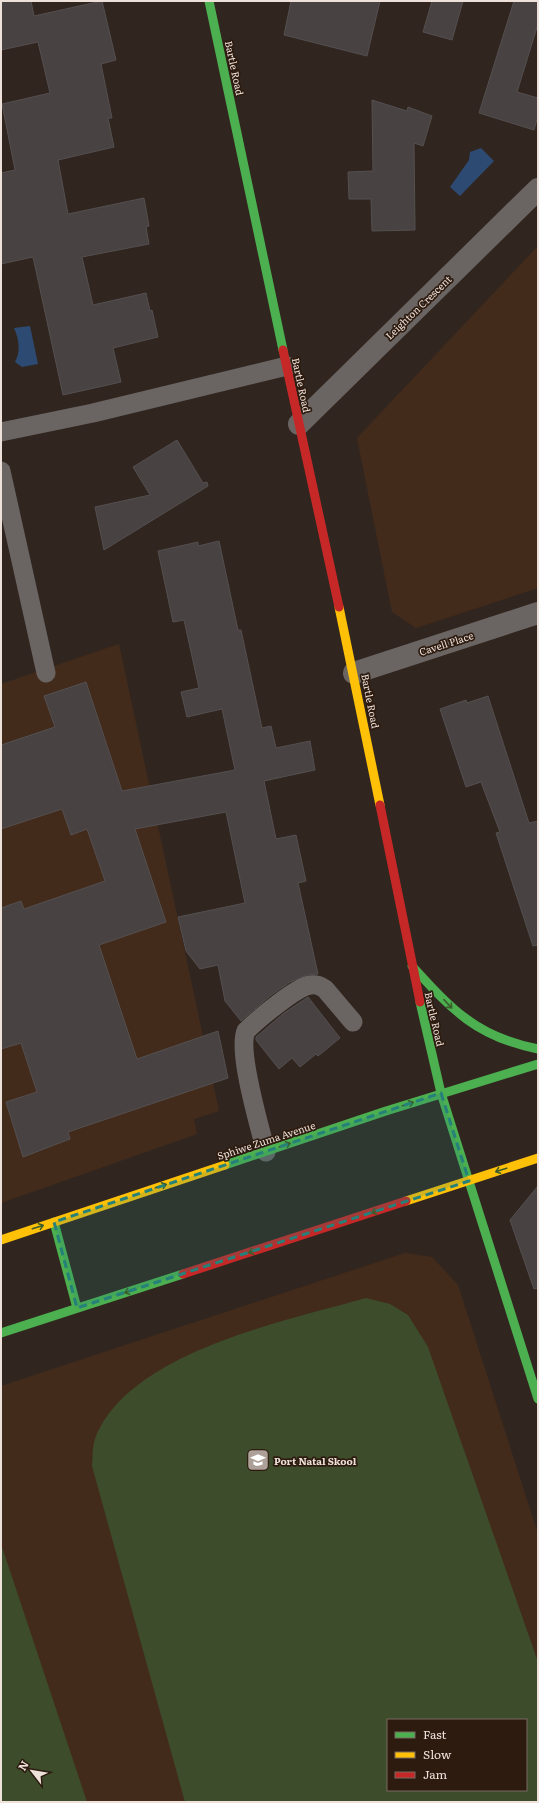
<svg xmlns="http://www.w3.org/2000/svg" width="539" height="1803" viewBox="0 0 539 1803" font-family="Literata,serif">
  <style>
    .built { fill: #432b1c; fill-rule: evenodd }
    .green { fill: #3d4d2b; fill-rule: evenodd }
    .water { fill: #2c4a72 }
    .building { fill: #484243; stroke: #544f50 }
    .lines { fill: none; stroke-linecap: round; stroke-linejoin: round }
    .lane { stroke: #6a6563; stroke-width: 19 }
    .street { stroke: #6a6563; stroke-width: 22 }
    .fast { stroke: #4caf50; stroke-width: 9 }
    .slow { stroke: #ffc107; stroke-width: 9 }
    .jam { stroke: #c62828; stroke-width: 9 }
    .oneway { stroke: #3b5e2c }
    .marked { fill: #258179; fill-opacity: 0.2; stroke: #258179; stroke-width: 3; stroke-dasharray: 8 5; stroke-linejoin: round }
    .labels { text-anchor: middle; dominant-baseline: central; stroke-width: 3.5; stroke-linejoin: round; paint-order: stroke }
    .street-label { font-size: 10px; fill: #eee1d9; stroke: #2d1b0f }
    .poi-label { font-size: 10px; font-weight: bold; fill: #eee1d9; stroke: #2d1b0f; text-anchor: start }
  </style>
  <rect width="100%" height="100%" fill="#31261f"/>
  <!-- built -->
  <path class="built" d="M 538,246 L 538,588 L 416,628 L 392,612 L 357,438 Z
    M 119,644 L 219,1111 L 194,1119 L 197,1134 L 1,1203 L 1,684 Z
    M 405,1253 L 432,1257 L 458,1285 L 538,1534 L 538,1802 L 1,1802 L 1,1386 ZM 388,1720 L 526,1720 L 526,1790 L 388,1790 Z"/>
  <!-- green -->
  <path class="green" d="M 366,1298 L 390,1304 L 408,1315 L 428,1347 L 538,1662 L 538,1802 L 185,1802 L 92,1466 C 93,1458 92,1447 95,1439 C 128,1352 286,1321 366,1298 ZM 388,1720 L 526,1720 L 526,1790 L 388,1790 Z
    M 1,1544 L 87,1802 L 1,1802 Z"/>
  <!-- water -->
  <path class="water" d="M 481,148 L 494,161 L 460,196 L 450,187 L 469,160 L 470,152 Z
    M 30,326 L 38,364 L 22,367 L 15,362 C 21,351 19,339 14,328 Z"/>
  <!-- building -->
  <path class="building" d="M 1,1 L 31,1 L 34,16 L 102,1 L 116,60 L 101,64 L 112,118 L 108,118 L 114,147 L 58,160 L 68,214 L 144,198 L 149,226 L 146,227 L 149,244 L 82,257 L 93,305 L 146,293 L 150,311 L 152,310 L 158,337 L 113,348 L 121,382 L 63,395 L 33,257 L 1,264 L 1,173 L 15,170 L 2,104 L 50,93 L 38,42 L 1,50 Z
    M 291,1 L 380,1 L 367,56 L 284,35 Z
    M 432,1 L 463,1 L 452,40 L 423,32 Z
    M 514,1 L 538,1 L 538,24 L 517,92 L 538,98 L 538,116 L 534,130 L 479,113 Z
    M 372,100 L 407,111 L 408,107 L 432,116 L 423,146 L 414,143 L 415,230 L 372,231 L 371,199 L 349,199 L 348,172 L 373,171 Z
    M 177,440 L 203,483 L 207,482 L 208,486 L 104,550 L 95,507 L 150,495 L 133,467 Z
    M 219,541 L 238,630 L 241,630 L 262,728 L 271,726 L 276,748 L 310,741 L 315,770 L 264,781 L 276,839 L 296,835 L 306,881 L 298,883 L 318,974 L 307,975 L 290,982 L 270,996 L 241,1021 L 225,1001 L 218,965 L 200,969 L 186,951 L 178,917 L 245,903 L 226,812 L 135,829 L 166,922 L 99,945 L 137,1059 L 218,1031 L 228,1078 L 68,1132 L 70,1139 L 23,1157 L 6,1102 L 37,1092 L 21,1043 L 1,1049 L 1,908 L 21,901 L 24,909 L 105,881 L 87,829 L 71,835 L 62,809 L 1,829 L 1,745 L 55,727 L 44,696 L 86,682 L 122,791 L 235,770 L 222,709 L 187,717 L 181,692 L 199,688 L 184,620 L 173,622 L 158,551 L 198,542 L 198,546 Z
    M 488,696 L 529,823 L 538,821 L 538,945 L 533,946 L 496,833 L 500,832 L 481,782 L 466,787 L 440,709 L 466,700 L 467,703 Z
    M 308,997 L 340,1038 L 318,1056 L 316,1054 L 300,1067 L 292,1058 L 279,1069 L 256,1040 L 256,1037 L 284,1013 Z
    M 538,1186 L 538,1288 L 534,1289 L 510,1220 Z"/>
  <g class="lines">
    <!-- lane -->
    <path class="lane" d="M 1,432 L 93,413 L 287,366
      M 1,471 L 46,673
      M 266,1152 C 260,1128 237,1051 246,1031 C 257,1020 296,987 310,985 C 317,984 320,986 325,989 L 353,1022"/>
    <!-- street -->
    <path class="street" d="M 299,424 L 538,189
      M 354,673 L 538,613"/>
    <!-- fast -->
    <path class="fast" d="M 209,1 L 283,350
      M 412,966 C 452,1010 477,1037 538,1049
      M 420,1002 L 441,1093 L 538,1399
      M 225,1165 L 386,1111 L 538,1064
      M 54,1222 L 77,1308
      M 1,1333 L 183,1274"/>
    <!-- slow -->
    <path class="slow" d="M 339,607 L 380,805
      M 406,1201 L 538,1158
      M 1,1240 L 225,1165"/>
    <!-- jam -->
    <path class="jam" d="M 283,350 L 339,607
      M 380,805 L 420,1002
      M 183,1274 L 406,1201"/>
  </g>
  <!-- one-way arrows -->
  <defs><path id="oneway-shaft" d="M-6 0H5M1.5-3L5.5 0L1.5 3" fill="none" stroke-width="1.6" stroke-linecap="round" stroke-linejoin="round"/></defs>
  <g class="oneway">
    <use href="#oneway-shaft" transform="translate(448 1004) rotate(47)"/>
    <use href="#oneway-shaft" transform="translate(408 1104) rotate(-18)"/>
    <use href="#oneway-shaft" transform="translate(285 1145) rotate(-19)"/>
    <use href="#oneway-shaft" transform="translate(501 1170) rotate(162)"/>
    <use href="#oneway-shaft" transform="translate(161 1186) rotate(-18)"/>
    <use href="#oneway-shaft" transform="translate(377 1211) rotate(162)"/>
    <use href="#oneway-shaft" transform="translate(38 1227) rotate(-18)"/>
    <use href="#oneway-shaft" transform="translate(254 1251) rotate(162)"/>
    <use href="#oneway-shaft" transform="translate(130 1291) rotate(162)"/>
  </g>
  <!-- marked area -->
  <path class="marked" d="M 441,1093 L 469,1181 L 77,1308 L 54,1222 Z"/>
  <!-- icons -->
  <defs>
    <g id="school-square" transform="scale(1.15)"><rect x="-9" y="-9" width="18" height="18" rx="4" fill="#aca098" stroke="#2d1b0f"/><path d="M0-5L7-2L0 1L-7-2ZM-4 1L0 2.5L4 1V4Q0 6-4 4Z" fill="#fff"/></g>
  </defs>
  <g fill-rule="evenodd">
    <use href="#school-square" x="258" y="1460"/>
  </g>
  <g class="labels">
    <!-- street labels -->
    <g class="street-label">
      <text transform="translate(235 68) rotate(78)">Bartle Road</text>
      <text transform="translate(418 307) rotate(-44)">Leighton Crescent</text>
      <text transform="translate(302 385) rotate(78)">Bartle Road</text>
      <text transform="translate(446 643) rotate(-18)">Cavell Place</text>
      <text transform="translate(371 701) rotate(79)">Bartle Road</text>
      <text transform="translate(435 1019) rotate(77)">Bartle Road</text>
      <text transform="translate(266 1140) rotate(-18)">Sphiwe Zuma Avenue</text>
    </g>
    <!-- poi labels -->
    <g class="poi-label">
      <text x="274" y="1460">Port Natal Skool</text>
    </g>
  </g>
  <!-- border -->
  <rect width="539" height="1803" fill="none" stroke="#eee1d9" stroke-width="4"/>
  <!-- legend -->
  <rect x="387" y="1719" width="140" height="72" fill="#2d1b0f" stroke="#7a6a60"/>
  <rect x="395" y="1732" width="20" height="6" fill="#4caf50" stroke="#7a6a60"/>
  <text x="423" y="1739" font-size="12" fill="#eee1d9">Fast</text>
  <rect x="395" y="1752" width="20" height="6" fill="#ffc107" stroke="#7a6a60"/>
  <text x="423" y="1759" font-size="12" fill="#eee1d9">Slow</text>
  <rect x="395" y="1772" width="20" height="6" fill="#c62828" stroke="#7a6a60"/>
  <text x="423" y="1779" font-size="12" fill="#eee1d9">Jam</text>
  <!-- north arrow -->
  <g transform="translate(32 1771) rotate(301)" stroke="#2d1b0f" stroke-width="3" paint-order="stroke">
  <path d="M0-3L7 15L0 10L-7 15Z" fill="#eee1d9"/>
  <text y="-6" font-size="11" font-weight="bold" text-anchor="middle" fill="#eee1d9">N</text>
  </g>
</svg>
